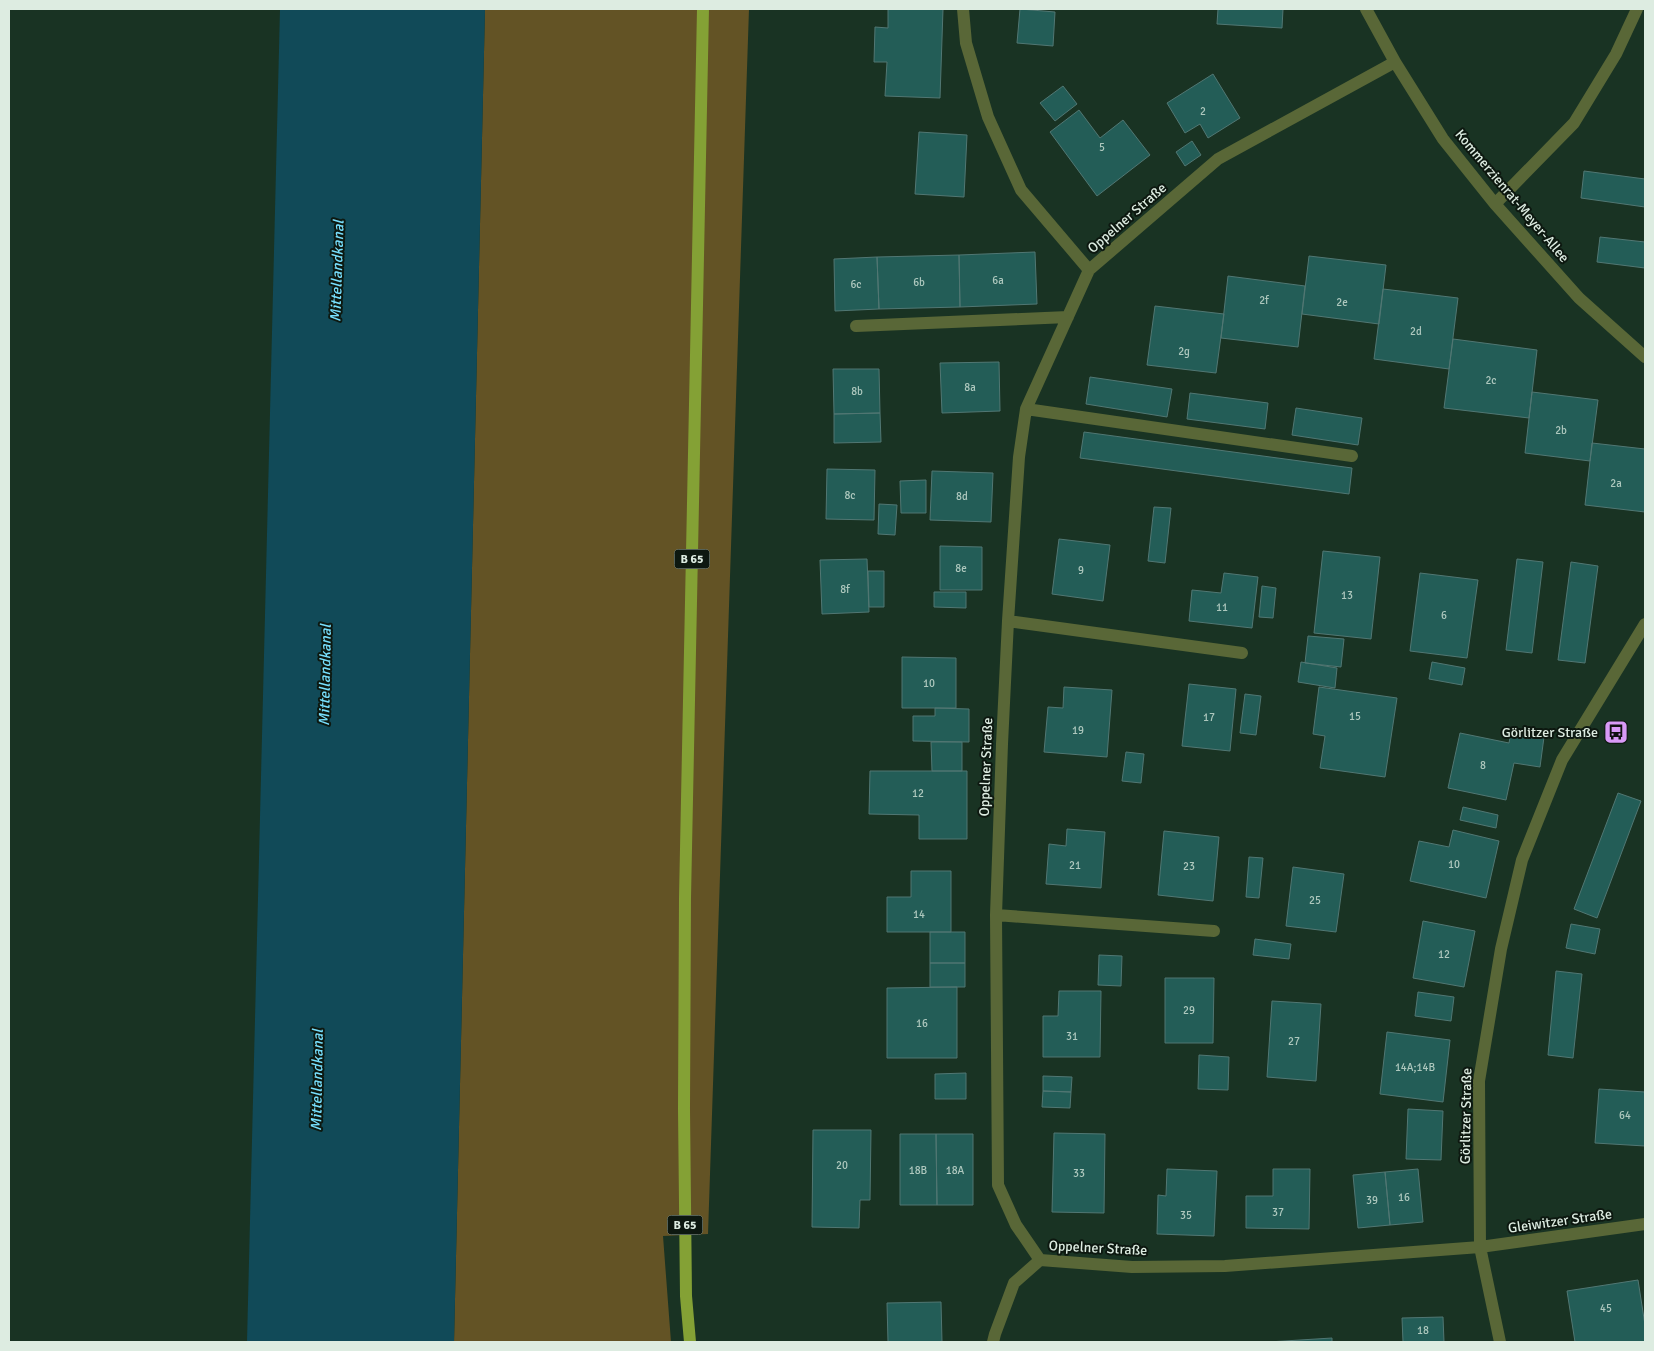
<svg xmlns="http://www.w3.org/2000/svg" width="1654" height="1351" viewBox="0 0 1654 1351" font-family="Signika,sans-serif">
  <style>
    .green { fill: #635325 }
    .water { fill: #114a58 }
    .building { fill: #235d57; stroke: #517773 }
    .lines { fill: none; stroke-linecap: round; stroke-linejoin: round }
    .minor { stroke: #596737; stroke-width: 12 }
    .major { stroke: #84a135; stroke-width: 12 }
    .labels { text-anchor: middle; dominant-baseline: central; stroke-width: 4; stroke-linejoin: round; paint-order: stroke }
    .number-label { font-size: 11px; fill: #aec8be }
    .shield { fill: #0d1810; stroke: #9faca2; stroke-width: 1 }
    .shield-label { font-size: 12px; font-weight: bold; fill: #ddece1 }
    .street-label { font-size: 14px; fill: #ddece1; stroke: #0d1810 }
    .poi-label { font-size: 14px; fill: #ddece1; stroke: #0d1810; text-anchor: end }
    .water-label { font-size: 15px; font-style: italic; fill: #77dffd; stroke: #0d1810 }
  </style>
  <rect width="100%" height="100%" fill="#193323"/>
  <!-- green -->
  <path class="green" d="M 485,9 L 749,9 L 708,1234 L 663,1236 L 671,1342 L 454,1342 Z"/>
  <!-- water -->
  <path class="water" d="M 280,9 L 485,9 L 454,1342 L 247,1342 Z"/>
  <!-- building -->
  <path class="building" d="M 888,9 L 943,9 L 940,98 L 885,96 L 887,62 L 874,62 L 875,27 L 888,28 Z
    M 1020,9 L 1055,12 L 1053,46 L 1017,43 Z
    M 1218,9 L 1283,9 L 1282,28 L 1217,24 Z
    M 1213,74 L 1240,118 L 1208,138 L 1200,124 L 1185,133 L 1167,103 Z
    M 1063,86 L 1077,104 L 1055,121 L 1040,103 Z
    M 1079,110 L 1100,138 L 1123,120 L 1150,155 L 1097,196 L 1050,132 Z
    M 919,132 L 967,135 L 964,197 L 915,194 Z
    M 1192,141 L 1201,155 L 1185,166 L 1176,152 Z
    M 1584,171 L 1645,179 L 1645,207 L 1581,198 Z
    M 1600,237 L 1645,242 L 1645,268 L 1597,262 Z
    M 1035,252 L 1037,304 L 960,307 L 959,255 Z
    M 959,255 L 960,307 L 879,309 L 877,257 Z
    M 1309,256 L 1386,265 L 1379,324 L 1302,314 Z
    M 877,257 L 879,309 L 835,311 L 834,259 Z
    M 1228,276 L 1305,286 L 1298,347 L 1221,338 Z
    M 1383,289 L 1458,298 L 1449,369 L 1374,359 Z
    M 1155,306 L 1224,314 L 1216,373 L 1147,365 Z
    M 1453,339 L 1537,350 L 1529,418 L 1444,408 Z
    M 999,362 L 1000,411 L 942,413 L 940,363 Z
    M 833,369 L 879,369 L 880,413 L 834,414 Z
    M 1090,377 L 1172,389 L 1167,417 L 1086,404 Z
    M 1532,392 L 1598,400 L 1590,461 L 1525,453 Z
    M 1190,393 L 1268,403 L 1265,429 L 1187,419 Z
    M 1296,408 L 1362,418 L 1358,445 L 1292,435 Z
    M 880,413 L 881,442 L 834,443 L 834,414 Z
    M 1084,432 L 1352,468 L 1349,494 L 1080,458 Z
    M 1592,443 L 1645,449 L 1645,512 L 1585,505 Z
    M 827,469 L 875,470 L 874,520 L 826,519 Z
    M 932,471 L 993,473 L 991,522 L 930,520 Z
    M 926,480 L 926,513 L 901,513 L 900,481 Z
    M 879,504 L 897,505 L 895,535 L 878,534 Z
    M 1154,507 L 1171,508 L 1165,563 L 1148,561 Z
    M 1059,539 L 1110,545 L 1103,601 L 1052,594 Z
    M 940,546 L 982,547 L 982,590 L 940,590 Z
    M 1323,551 L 1380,557 L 1371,639 L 1314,633 Z
    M 867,559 L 869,612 L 822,614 L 820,560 Z
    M 1517,559 L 1543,562 L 1532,653 L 1506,650 Z
    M 1571,562 L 1598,566 L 1585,663 L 1558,660 Z
    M 868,571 L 884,571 L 884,607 L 869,607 Z
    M 1224,573 L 1258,577 L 1252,628 L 1189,621 L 1192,590 L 1221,593 Z
    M 1420,573 L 1478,580 L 1467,658 L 1410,651 Z
    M 1262,586 L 1276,588 L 1273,618 L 1259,617 Z
    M 934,592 L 966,592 L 966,608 L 934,607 Z
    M 1308,636 L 1344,639 L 1341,667 L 1305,663 Z
    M 902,657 L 956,658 L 956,708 L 902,708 Z
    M 1301,662 L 1337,668 L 1335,688 L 1298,682 Z
    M 1432,662 L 1465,668 L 1462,685 L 1429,679 Z
    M 1189,684 L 1236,689 L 1230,751 L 1182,746 Z
    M 1064,687 L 1112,690 L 1107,757 L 1044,752 L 1048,707 L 1063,708 Z
    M 1319,687 L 1397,698 L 1385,777 L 1320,768 L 1325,736 L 1313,734 Z
    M 1245,694 L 1261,696 L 1256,735 L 1240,733 Z
    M 935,708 L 969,709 L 969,742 L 913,741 L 913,716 L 935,716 Z
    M 1511,732 L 1544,737 L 1540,767 L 1514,763 L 1506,800 L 1448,788 L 1460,733 L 1509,743 Z
    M 931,742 L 962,742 L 962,771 L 932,771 Z
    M 1126,752 L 1144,754 L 1141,783 L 1122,781 Z
    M 870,771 L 967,771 L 967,839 L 919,839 L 919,815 L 869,814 Z
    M 1618,793 L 1641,801 L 1597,918 L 1574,909 Z
    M 1463,807 L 1498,815 L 1496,828 L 1460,820 Z
    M 1067,829 L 1105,832 L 1101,888 L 1046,884 L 1049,844 L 1066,846 Z
    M 1453,830 L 1499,841 L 1486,898 L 1410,881 L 1419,841 L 1449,847 Z
    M 1164,831 L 1219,837 L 1213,901 L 1158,895 Z
    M 1249,857 L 1263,858 L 1259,898 L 1246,897 Z
    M 1293,867 L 1344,874 L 1336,932 L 1286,926 Z
    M 911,871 L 951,871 L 951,932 L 887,932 L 887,897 L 911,897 Z
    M 1423,921 L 1475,931 L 1464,987 L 1413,978 Z
    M 1571,924 L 1600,929 L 1595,954 L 1566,948 Z
    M 930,932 L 965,932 L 965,963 L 930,963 Z
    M 1255,939 L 1291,944 L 1289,959 L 1253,955 Z
    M 1099,955 L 1122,956 L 1121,986 L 1098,985 Z
    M 930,963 L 965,963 L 965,987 L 930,987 Z
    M 1556,971 L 1582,974 L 1573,1058 L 1548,1055 Z
    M 1165,978 L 1214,978 L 1213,1043 L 1165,1043 Z
    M 957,987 L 957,1058 L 887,1058 L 887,988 Z
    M 1059,991 L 1101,991 L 1100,1057 L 1043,1057 L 1043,1016 L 1058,1016 Z
    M 1418,992 L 1454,997 L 1451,1021 L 1415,1016 Z
    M 1272,1001 L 1321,1004 L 1316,1081 L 1267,1077 Z
    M 1387,1032 L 1450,1040 L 1443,1102 L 1380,1094 Z
    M 1199,1055 L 1229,1057 L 1228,1090 L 1198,1089 Z
    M 966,1073 L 966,1099 L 935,1099 L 935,1074 Z
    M 1043,1076 L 1072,1077 L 1071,1092 L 1043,1091 Z
    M 1599,1089 L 1645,1092 L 1645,1146 L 1595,1143 Z
    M 1043,1091 L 1071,1092 L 1070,1108 L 1042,1107 Z
    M 1408,1109 L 1443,1111 L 1441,1160 L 1406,1159 Z
    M 813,1130 L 871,1130 L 870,1200 L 860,1200 L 859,1228 L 812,1227 Z
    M 1054,1133 L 1105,1134 L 1104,1213 L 1052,1212 Z
    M 900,1134 L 936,1134 L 937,1205 L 900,1205 Z
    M 936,1134 L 973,1134 L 973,1205 L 937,1205 Z
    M 1167,1169 L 1217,1171 L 1214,1236 L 1157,1234 L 1158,1195 L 1166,1196 Z
    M 1273,1169 L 1310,1169 L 1309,1229 L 1246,1228 L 1246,1196 L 1273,1196 Z
    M 1418,1169 L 1423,1222 L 1390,1225 L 1385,1172 Z
    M 1385,1172 L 1390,1225 L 1358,1228 L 1353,1175 Z
    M 1638,1280 L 1645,1325 L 1645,1342 L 1575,1342 L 1567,1291 Z
    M 941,1302 L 942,1342 L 888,1342 L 887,1303 Z
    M 1443,1317 L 1444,1342 L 1403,1342 L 1402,1318 Z
    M 1332,1338 L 1332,1342 L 1268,1342 Z"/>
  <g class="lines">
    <!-- minor -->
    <path class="minor" d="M 963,9 L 966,43 L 988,117 L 1021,190 L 1089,270
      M 1366,9 L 1395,62 L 1443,139 L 1495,204 L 1579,298 L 1645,357
      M 1395,62 L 1218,159 L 1089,270 L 1026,409 L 1019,457 L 1008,621 L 1002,744 L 996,915 L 998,1185 L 1016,1225 L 1040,1260 L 1132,1267 L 1225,1266 L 1480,1247 L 1645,1224
      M 1495,204 L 1574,123 L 1616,54 L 1637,9
      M 856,326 L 1068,317
      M 1026,409 L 1352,456
      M 1008,621 L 1242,653
      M 996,915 L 1214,931
      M 993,1342 L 995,1334 L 1014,1283 L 1040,1260
      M 1500,1342 L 1480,1247 L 1479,1081 L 1501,949 L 1522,860 L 1562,760 L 1645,624"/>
    <!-- major -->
    <path class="major" d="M 690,1342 L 686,1296 L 684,1109 L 685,898 L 703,9"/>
  </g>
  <!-- icons -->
  <defs>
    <g id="bus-square" transform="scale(1.25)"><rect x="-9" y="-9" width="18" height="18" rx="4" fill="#d99af7" stroke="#0d1810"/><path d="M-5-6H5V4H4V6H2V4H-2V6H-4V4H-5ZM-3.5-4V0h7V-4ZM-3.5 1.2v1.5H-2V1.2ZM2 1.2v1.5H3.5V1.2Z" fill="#111"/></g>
  </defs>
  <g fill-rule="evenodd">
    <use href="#bus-square" x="1616" y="732"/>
  </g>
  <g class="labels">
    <!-- number labels -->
    <g class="number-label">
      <text x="1203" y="111">2</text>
      <text x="1102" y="147">5</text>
      <text x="998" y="280">6a</text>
      <text x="919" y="282">6b</text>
      <text x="856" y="284">6c</text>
      <text x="1264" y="300">2f</text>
      <text x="1342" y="302">2e</text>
      <text x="1416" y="331">2d</text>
      <text x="1184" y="351">2g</text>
      <text x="1491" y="380">2c</text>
      <text x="970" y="387">8a</text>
      <text x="857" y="391">8b</text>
      <text x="1561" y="430">2b</text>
      <text x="1616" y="483">2a</text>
      <text x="850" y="495">8c</text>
      <text x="962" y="496">8d</text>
      <text x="961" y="568">8e</text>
      <text x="1081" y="570">9</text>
      <text x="845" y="589">8f</text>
      <text x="1347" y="595">13</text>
      <text x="1222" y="607">11</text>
      <text x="1444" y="615">6</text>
      <text x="929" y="683">10</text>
      <text x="1355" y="716">15</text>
      <text x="1209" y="717">17</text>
      <text x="1078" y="730">19</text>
      <text x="1483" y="765">8</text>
      <text x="918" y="793">12</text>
      <text x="1454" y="864">10</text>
      <text x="1075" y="865">21</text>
      <text x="1189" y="866">23</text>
      <text x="1315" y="900">25</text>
      <text x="919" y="914">14</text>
      <text x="1444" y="954">12</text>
      <text x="1189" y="1010">29</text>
      <text x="922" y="1023">16</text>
      <text x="1072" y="1036">31</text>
      <text x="1294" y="1041">27</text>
      <text x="1415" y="1067">14A;14B</text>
      <text x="1625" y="1115">64</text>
      <text x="842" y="1165">20</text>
      <text x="918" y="1170">18B</text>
      <text x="955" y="1170">18A</text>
      <text x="1079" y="1173">33</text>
      <text x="1404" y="1197">16</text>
      <text x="1372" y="1200">39</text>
      <text x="1278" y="1212">37</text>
      <text x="1186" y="1215">35</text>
      <text x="1606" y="1308">45</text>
      <text x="1423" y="1330">18</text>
    </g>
    <!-- shield labels -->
    <g class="shield">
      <rect x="674.5" y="549.5" width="35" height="19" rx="4"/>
      <rect x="667.5" y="1215.5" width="35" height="19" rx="4"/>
    </g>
    <g class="shield-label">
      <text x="692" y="559">B 65</text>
      <text x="685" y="1225">B 65</text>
    </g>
    <!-- street labels -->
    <g class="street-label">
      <text transform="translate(1512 196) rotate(50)">Kommerzienrat-Meyer-Allee</text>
      <text transform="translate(1127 218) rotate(-41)">Oppelner Straße</text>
      <text transform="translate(986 767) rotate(-88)">Oppelner Straße</text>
      <text transform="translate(1466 1116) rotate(-89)">Görlitzer Straße</text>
      <text transform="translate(1560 1221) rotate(-8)">Gleiwitzer Straße</text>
      <text transform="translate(1098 1248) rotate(3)">Oppelner Straße</text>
    </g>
    <!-- poi labels -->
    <g class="poi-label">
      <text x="1598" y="732">Görlitzer Straße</text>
    </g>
    <!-- water labels -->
    <g class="water-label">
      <text transform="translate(337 271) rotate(-88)">Mittellandkanal</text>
      <text transform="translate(325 675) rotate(-89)">Mittellandkanal</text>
      <text transform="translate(317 1080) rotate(-89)">Mittellandkanal</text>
    </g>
  </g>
  <!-- border -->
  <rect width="1654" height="1351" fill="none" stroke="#ddece1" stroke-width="20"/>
</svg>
